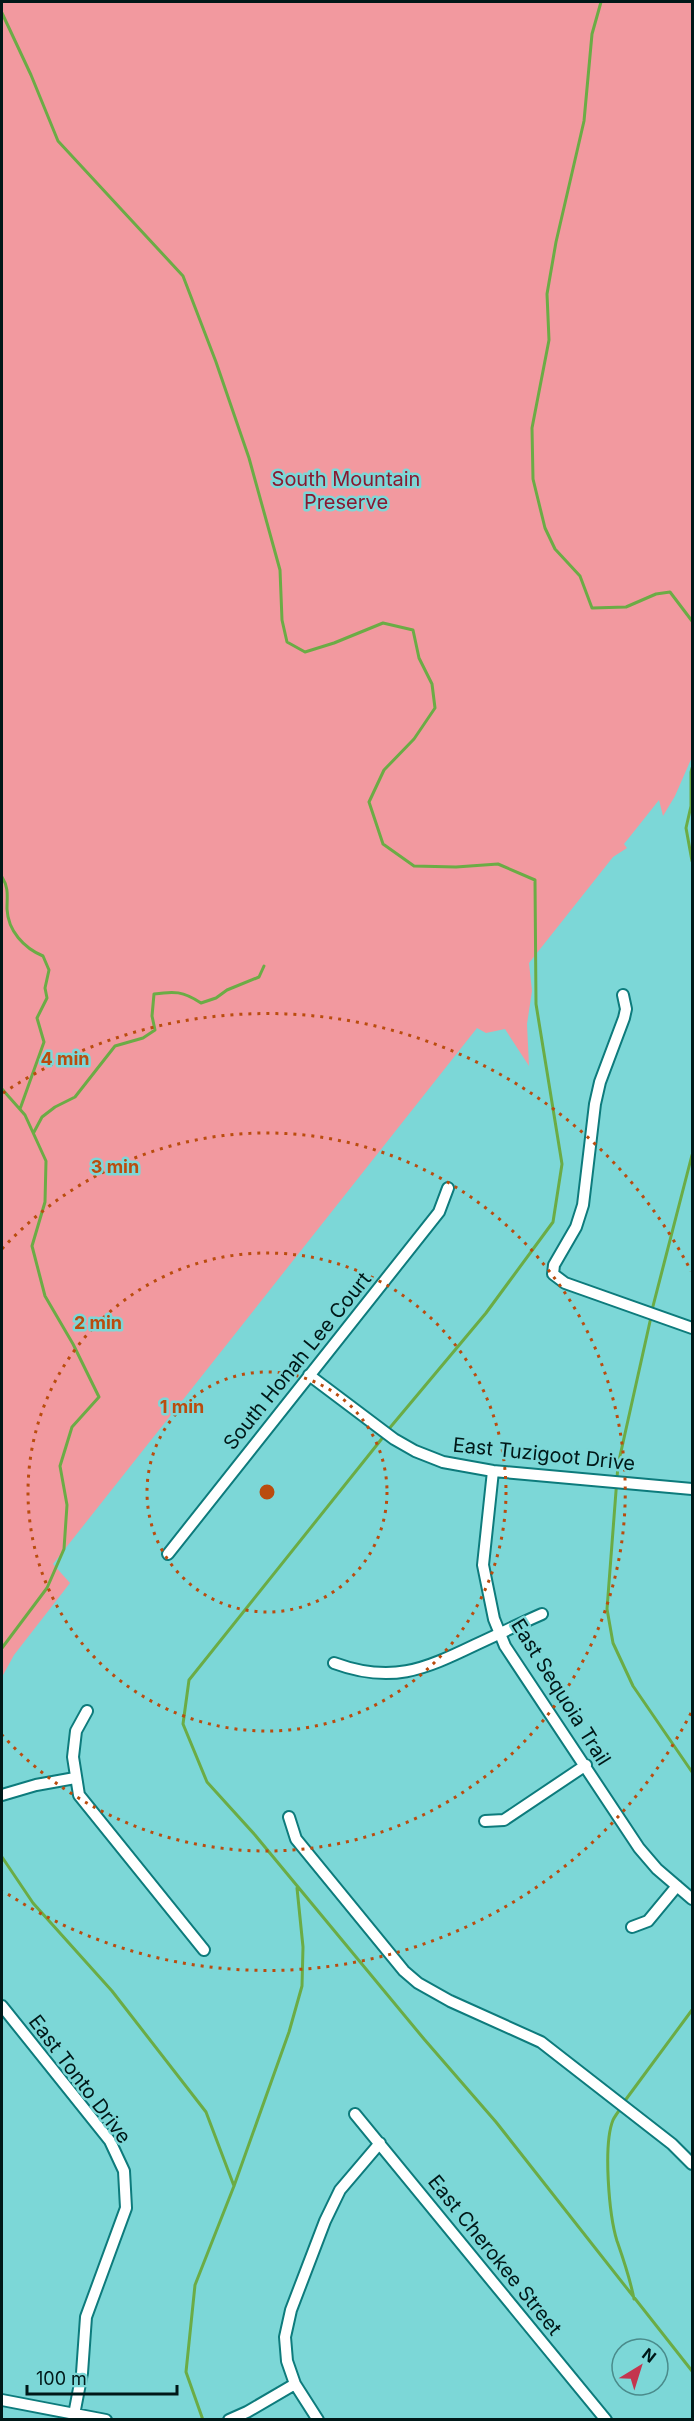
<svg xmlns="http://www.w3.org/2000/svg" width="694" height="2421" viewBox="0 0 694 2421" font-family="Inter,sans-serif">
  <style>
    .green { fill: #f2999f }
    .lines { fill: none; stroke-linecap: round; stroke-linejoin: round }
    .stream { stroke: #6bac45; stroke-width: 3 }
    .minor-casing { stroke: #0d7b7c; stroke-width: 14 }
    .minor { stroke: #fff; stroke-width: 10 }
    .ring { fill: none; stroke: #ba4c0e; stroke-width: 3; stroke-dasharray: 3 6 }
    .labels { text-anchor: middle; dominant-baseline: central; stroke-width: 5; stroke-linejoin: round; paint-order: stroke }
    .park-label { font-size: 20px; fill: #891930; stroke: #7cd7d7 }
    .street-label { font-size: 20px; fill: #001818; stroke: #7cd7d7 }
    .centre { fill: #ba4c0e; stroke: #7cd7d7; stroke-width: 3 }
    .ring-label { font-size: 18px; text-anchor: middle; font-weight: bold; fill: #ba4c0e; stroke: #7cd7d7; stroke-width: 5; stroke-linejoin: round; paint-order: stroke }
  </style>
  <rect width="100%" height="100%" fill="#7cd7d7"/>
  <!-- green -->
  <path class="green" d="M 2,2 L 692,2 L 692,757 L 675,796 L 663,816 L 659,800 L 624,844 L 627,848 L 613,857 L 529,963 L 532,991 L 527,1024 L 529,1066 L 505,1029 L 486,1033 L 477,1028 L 53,1564 L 70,1583 L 14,1655 L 2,1677 Z"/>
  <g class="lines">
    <!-- stream -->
    <path class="stream" d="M 601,2 L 592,34 L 584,121 L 556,242 L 547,294 L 549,340 L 532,428 L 533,479 L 545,528 L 555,549 L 580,576 L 592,608 L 626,607 L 656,594 L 670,592 L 692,621
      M 2,13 L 31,75 L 58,141 L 183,276 L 216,362 L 249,458 L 280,570 L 282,620 L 287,642 L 305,652 L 334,643 L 383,623 L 413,630 L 419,658 L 432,684 L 435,708 L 414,739 L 384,770 L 369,802 L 383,844 L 414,866 L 456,867 L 498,864 L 535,880 L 536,1004 L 562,1164 L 553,1222 L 486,1313 L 388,1430
      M 692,768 L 691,772 L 691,806 L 686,828 L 692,861
      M 2,877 C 9,888 7,896 7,909 C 8,931 24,948 43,956 L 49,970 L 45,988 L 47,998 L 37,1018 L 44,1042 L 20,1109
      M 2,1089 L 25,1115 L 46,1161 L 45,1202 L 32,1246 L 45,1296 L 73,1344 L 99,1397 L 72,1427 L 60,1466 L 67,1505 L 64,1549 L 47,1588 L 2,1648
      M 34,1132 L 42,1117 L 55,1107 L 75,1097 L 115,1046 L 143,1038 L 155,1030 L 152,1016 L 154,994 C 174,991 183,991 201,1003 L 216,998 L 227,990 L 259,977 L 264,966
      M 652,1310 L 692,1155
      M 651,1317 L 618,1465 L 607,1609 L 613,1643 L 633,1686 L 692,1772
      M 384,1436 L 189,1680 L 183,1724 L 207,1782 L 255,1835 L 424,2039 L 496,2122 L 692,2371
      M 2,1857 L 33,1903 L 112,1991 L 206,2112 L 234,2186
      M 624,2102 L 692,2010
      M 621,2108 C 618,2112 615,2116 613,2120 C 603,2145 609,2215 617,2241 C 624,2261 630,2278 634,2299
      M 203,2420 L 186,2372 L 195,2285 L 234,2186 L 289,2032 L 302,1986 L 303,1947 L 297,1888"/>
    <!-- minor casing -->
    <g class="minor-casing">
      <path id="minor" d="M 623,995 L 626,1009 L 624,1018 L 600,1082 L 595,1104 L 583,1205 L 576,1227 L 554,1265 L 553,1274 L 565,1283 L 692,1328
        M 309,1375 L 394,1439 L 415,1451 L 443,1462 L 493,1471 L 692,1489
        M 493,1471 L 483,1565 L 494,1619 L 505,1646 L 639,1848 L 657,1869 L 692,1899
        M 168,1554 L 439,1212 L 448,1188
        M 334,1663 C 391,1684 423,1670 475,1645 C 497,1635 519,1624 542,1614
        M 87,1711 L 76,1731 L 73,1757 L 79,1795 L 204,1950
        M 2,1795 L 36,1785 L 75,1778
        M 289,1817 L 296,1839 L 404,1971 L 418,1983 L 450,2001 L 541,2042 L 672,2144 L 692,2164
        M 485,1821 L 504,1820 L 586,1765
        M 632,1927 L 648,1921 L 677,1886
        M 2,2006 L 110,2141 L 124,2171 L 126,2208 L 86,2317 L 82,2373 L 73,2420
        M 355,2114 L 606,2420
        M 2,2400 L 106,2420
        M 229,2420 L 247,2412 L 295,2384
        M 318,2420 L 295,2384 L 287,2361 L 285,2337 L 291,2310 L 325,2221 L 340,2190 L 380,2143"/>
    </g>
    <!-- minor -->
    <use href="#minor" class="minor"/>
  </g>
  <!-- distance rings -->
  <g class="ring">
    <circle cx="267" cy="1492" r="120"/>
    <circle cx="267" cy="1492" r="239"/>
    <path d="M2 1249A359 359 0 1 1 2 1735"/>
    <path d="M691 1713A478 478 0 0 1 3 1891M3 1093A478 478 0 0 1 691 1271"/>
  </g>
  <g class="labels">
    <!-- park labels -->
    <g class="park-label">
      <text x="346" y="479">South Mountain<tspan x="346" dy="23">Preserve</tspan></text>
    </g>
    <!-- street labels -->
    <g class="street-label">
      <text transform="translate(297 1361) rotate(-51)">South Honah Lee Court</text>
      <text transform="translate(544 1454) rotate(6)">East Tuzigoot Drive</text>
      <text transform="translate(561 1692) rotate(58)">East Sequoia Trail</text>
      <text transform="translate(80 2079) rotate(53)">East Tonto Drive</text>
      <text transform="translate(495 2255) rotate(51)">East Cherokee Street</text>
    </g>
  </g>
  <circle cx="267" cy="1492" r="9" class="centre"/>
  <g class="ring-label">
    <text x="65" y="1065">4 min</text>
    <text x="115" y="1173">3 min</text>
    <text x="98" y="1329">2 min</text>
    <text x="182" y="1413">1 min</text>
  </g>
  <!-- border -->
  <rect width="694" height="2421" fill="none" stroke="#001818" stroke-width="6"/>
  <!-- north arrow -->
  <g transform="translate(640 2367) rotate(38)"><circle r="28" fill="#7cd7d7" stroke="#4a8b8b" stroke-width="1.5"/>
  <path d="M0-4.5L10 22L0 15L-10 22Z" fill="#c4344e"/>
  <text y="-9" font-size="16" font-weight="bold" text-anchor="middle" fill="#001818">N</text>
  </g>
  <!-- scale -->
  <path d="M27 2385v9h150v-9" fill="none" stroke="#001818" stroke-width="3"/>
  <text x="36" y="2385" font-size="18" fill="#001818" stroke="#7cd7d7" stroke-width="4.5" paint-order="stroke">100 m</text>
</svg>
